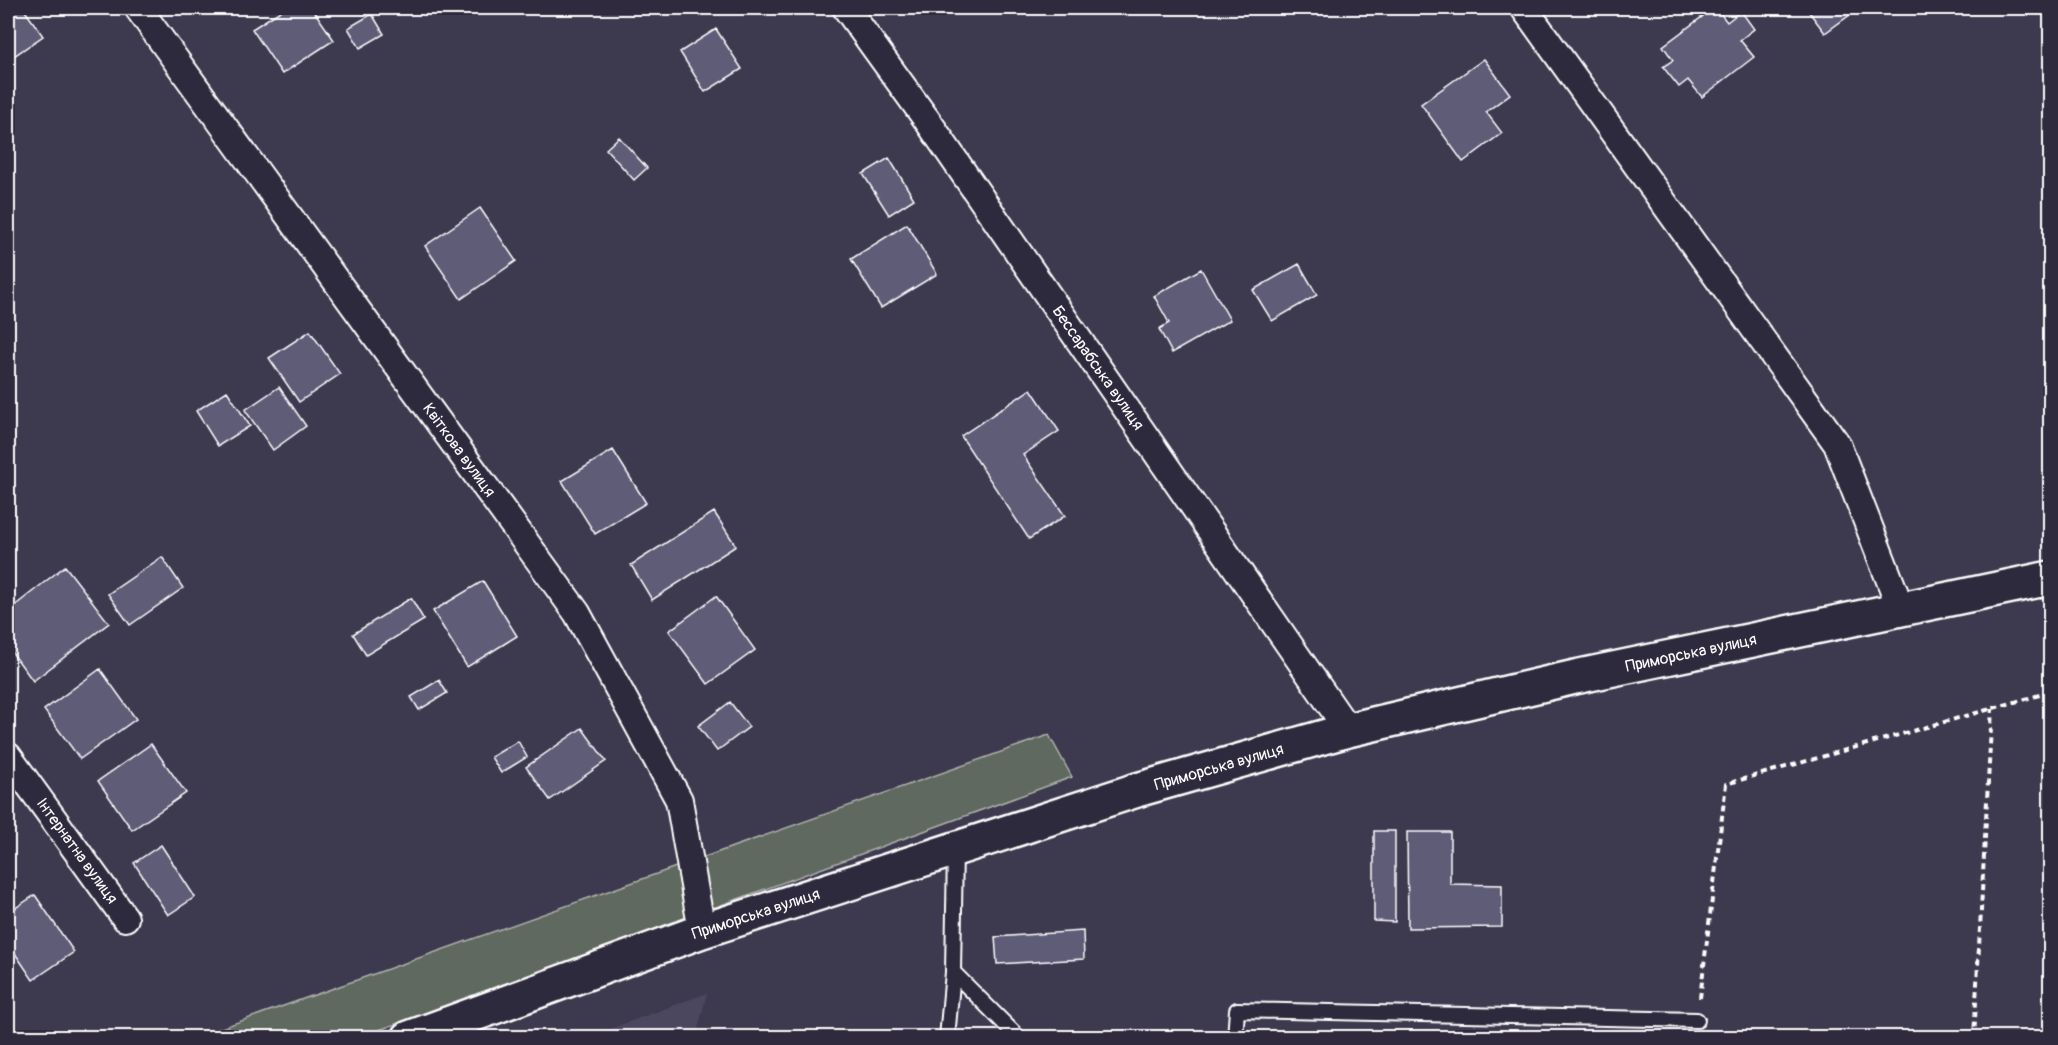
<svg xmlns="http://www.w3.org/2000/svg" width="2058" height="1045" viewBox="0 0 2058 1045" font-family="Pangolin,sans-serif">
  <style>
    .built { fill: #4b475e }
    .green { fill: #60695e; stroke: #b0b4ae; stroke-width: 1.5 }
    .building { fill: #5f5b78; stroke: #fff; stroke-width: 1.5 }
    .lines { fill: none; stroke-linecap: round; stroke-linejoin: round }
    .service-casing { stroke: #fff; stroke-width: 18 }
    .minor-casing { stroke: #fff; stroke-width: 30 }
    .tertiary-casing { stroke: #fff; stroke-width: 38 }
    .path { stroke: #fff; stroke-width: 4; stroke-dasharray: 6 4.5; stroke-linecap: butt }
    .service { stroke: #2f2a3d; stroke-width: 14 }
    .minor { stroke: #2f2a3d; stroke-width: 26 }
    .tertiary { stroke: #2f2a3d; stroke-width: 33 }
    .labels { text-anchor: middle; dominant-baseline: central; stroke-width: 6; stroke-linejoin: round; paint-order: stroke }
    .street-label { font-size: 16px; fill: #fff; stroke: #2f2a3d }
  </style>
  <rect width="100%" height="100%" fill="#3d394f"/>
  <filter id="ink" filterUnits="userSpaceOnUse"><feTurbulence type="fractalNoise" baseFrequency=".0167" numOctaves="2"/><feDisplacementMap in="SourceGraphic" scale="12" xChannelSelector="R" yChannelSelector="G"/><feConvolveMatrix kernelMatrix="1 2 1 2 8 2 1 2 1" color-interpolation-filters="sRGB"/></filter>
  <g filter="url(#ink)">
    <!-- built -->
    <path class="built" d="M 707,993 L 696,1037 L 588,1037 Z"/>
    <!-- green -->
    <path class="green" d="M 1049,735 L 1072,777 L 360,1037 L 193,1038 Z"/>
    <!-- building -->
    <path class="building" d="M 8,8 L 23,8 L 43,36 L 8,60 Z
      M 285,8 L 312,8 L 334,40 L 282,74 L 252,29 Z
      M 1714,8 L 1716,8 L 1727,22 L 1741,11 L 1754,29 L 1740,40 L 1754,57 L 1702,97 L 1688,80 L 1679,87 L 1663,67 L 1673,60 L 1663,46 Z
      M 1806,8 L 1846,8 L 1851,14 L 1825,33 Z
      M 372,14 L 384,34 L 360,48 L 348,28 Z
      M 716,29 L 742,69 L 705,92 L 680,52 Z
      M 1484,59 L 1510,94 L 1486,112 L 1502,133 L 1463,162 L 1421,104 Z
      M 619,137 L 647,168 L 634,180 L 606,149 Z
      M 889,158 L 914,199 L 889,215 L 863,174 Z
      M 480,208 L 516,261 L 461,299 L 425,246 Z
      M 907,224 L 937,274 L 881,308 L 851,259 Z
      M 1299,264 L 1317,295 L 1272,321 L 1253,290 Z
      M 1201,269 L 1230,320 L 1172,353 L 1159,329 L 1169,323 L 1154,296 Z
      M 310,331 L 340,374 L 299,402 L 269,358 Z
      M 279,387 L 306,426 L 273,450 L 245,410 Z
      M 1031,389 L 1059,431 L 1023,455 L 1065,516 L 1029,539 L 961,436 Z
      M 227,391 L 250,426 L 218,446 L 196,411 Z
      M 613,450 L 646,503 L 595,534 L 562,481 Z
      M 714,512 L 736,546 L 652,600 L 631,565 Z
      M 162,557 L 183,588 L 130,625 L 108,594 Z
      M 65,566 L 109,623 L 33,681 L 8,647 L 8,611 Z
      M 483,581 L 517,636 L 467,667 L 433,611 Z
      M 716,596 L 755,650 L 708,684 L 669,631 Z
      M 411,598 L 424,620 L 366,655 L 353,634 Z
      M 100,669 L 136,719 L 80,759 L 44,710 Z
      M 439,680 L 447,693 L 419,710 L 411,697 Z
      M 730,702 L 749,727 L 717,751 L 698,726 Z
      M 582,728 L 606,761 L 550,800 L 526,767 Z
      M 518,741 L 527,757 L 501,773 L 491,757 Z
      M 151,744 L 186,793 L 132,830 L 98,781 Z
      M 1374,831 L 1395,831 L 1395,922 L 1374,921 Z
      M 1407,832 L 1450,832 L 1450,884 L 1502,885 L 1502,927 L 1408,928 Z
      M 161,845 L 195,897 L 168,915 L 134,863 Z
      M 35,895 L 74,952 L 33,980 L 8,943 L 8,913 Z
      M 1083,931 L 1084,959 L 997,964 L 995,937 Z"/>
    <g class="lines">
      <!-- service casing -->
      <g class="service-casing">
        <path id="service" d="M 953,972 L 1019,1038
          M 947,1038 L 953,972 L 955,849
          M 1235,1038 L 1237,1010 L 1697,1020"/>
      </g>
      <!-- minor casing -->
      <g class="minor-casing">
        <path id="minor" d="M 138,8 L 577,613 L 679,800 L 702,931
          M 846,8 L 927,120 L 1348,730
          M 1524,8 L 1837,444 L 1901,609
          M 8,756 L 125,918"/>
      </g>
      <!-- tertiary casing -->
      <g class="tertiary-casing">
        <path id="tertiary" d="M 409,1038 L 702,931 L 1137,790 L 1348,730 L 1575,677 L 2050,578"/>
      </g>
      <!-- path -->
      <path class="path" d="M 1700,998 L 1726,784 L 2050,692
        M 1974,1038 L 1992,709"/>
      <!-- service -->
      <use href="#service" class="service"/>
      <!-- minor -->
      <use href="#minor" class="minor"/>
      <!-- tertiary -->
      <use href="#tertiary" class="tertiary"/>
    </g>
  </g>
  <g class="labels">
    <!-- street labels -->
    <g class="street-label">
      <text transform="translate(1098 368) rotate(55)">Бессарабська вулиця</text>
      <text transform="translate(459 450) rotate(54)">Квіткова вулиця</text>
      <text transform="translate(1691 653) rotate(-12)">Приморська вулиця</text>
      <text transform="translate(1219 767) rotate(-16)">Приморська вулиця</text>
      <text transform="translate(77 851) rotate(54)">Інтернатна вулиця</text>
      <text transform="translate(756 914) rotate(-18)">Приморська вулиця</text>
    </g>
  </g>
  <!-- margin -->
  <rect width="2058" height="1045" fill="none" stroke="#2f2a3d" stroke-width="30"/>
  <rect x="15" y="15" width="2028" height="1015" fill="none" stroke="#fff" stroke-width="2" filter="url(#ink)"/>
</svg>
